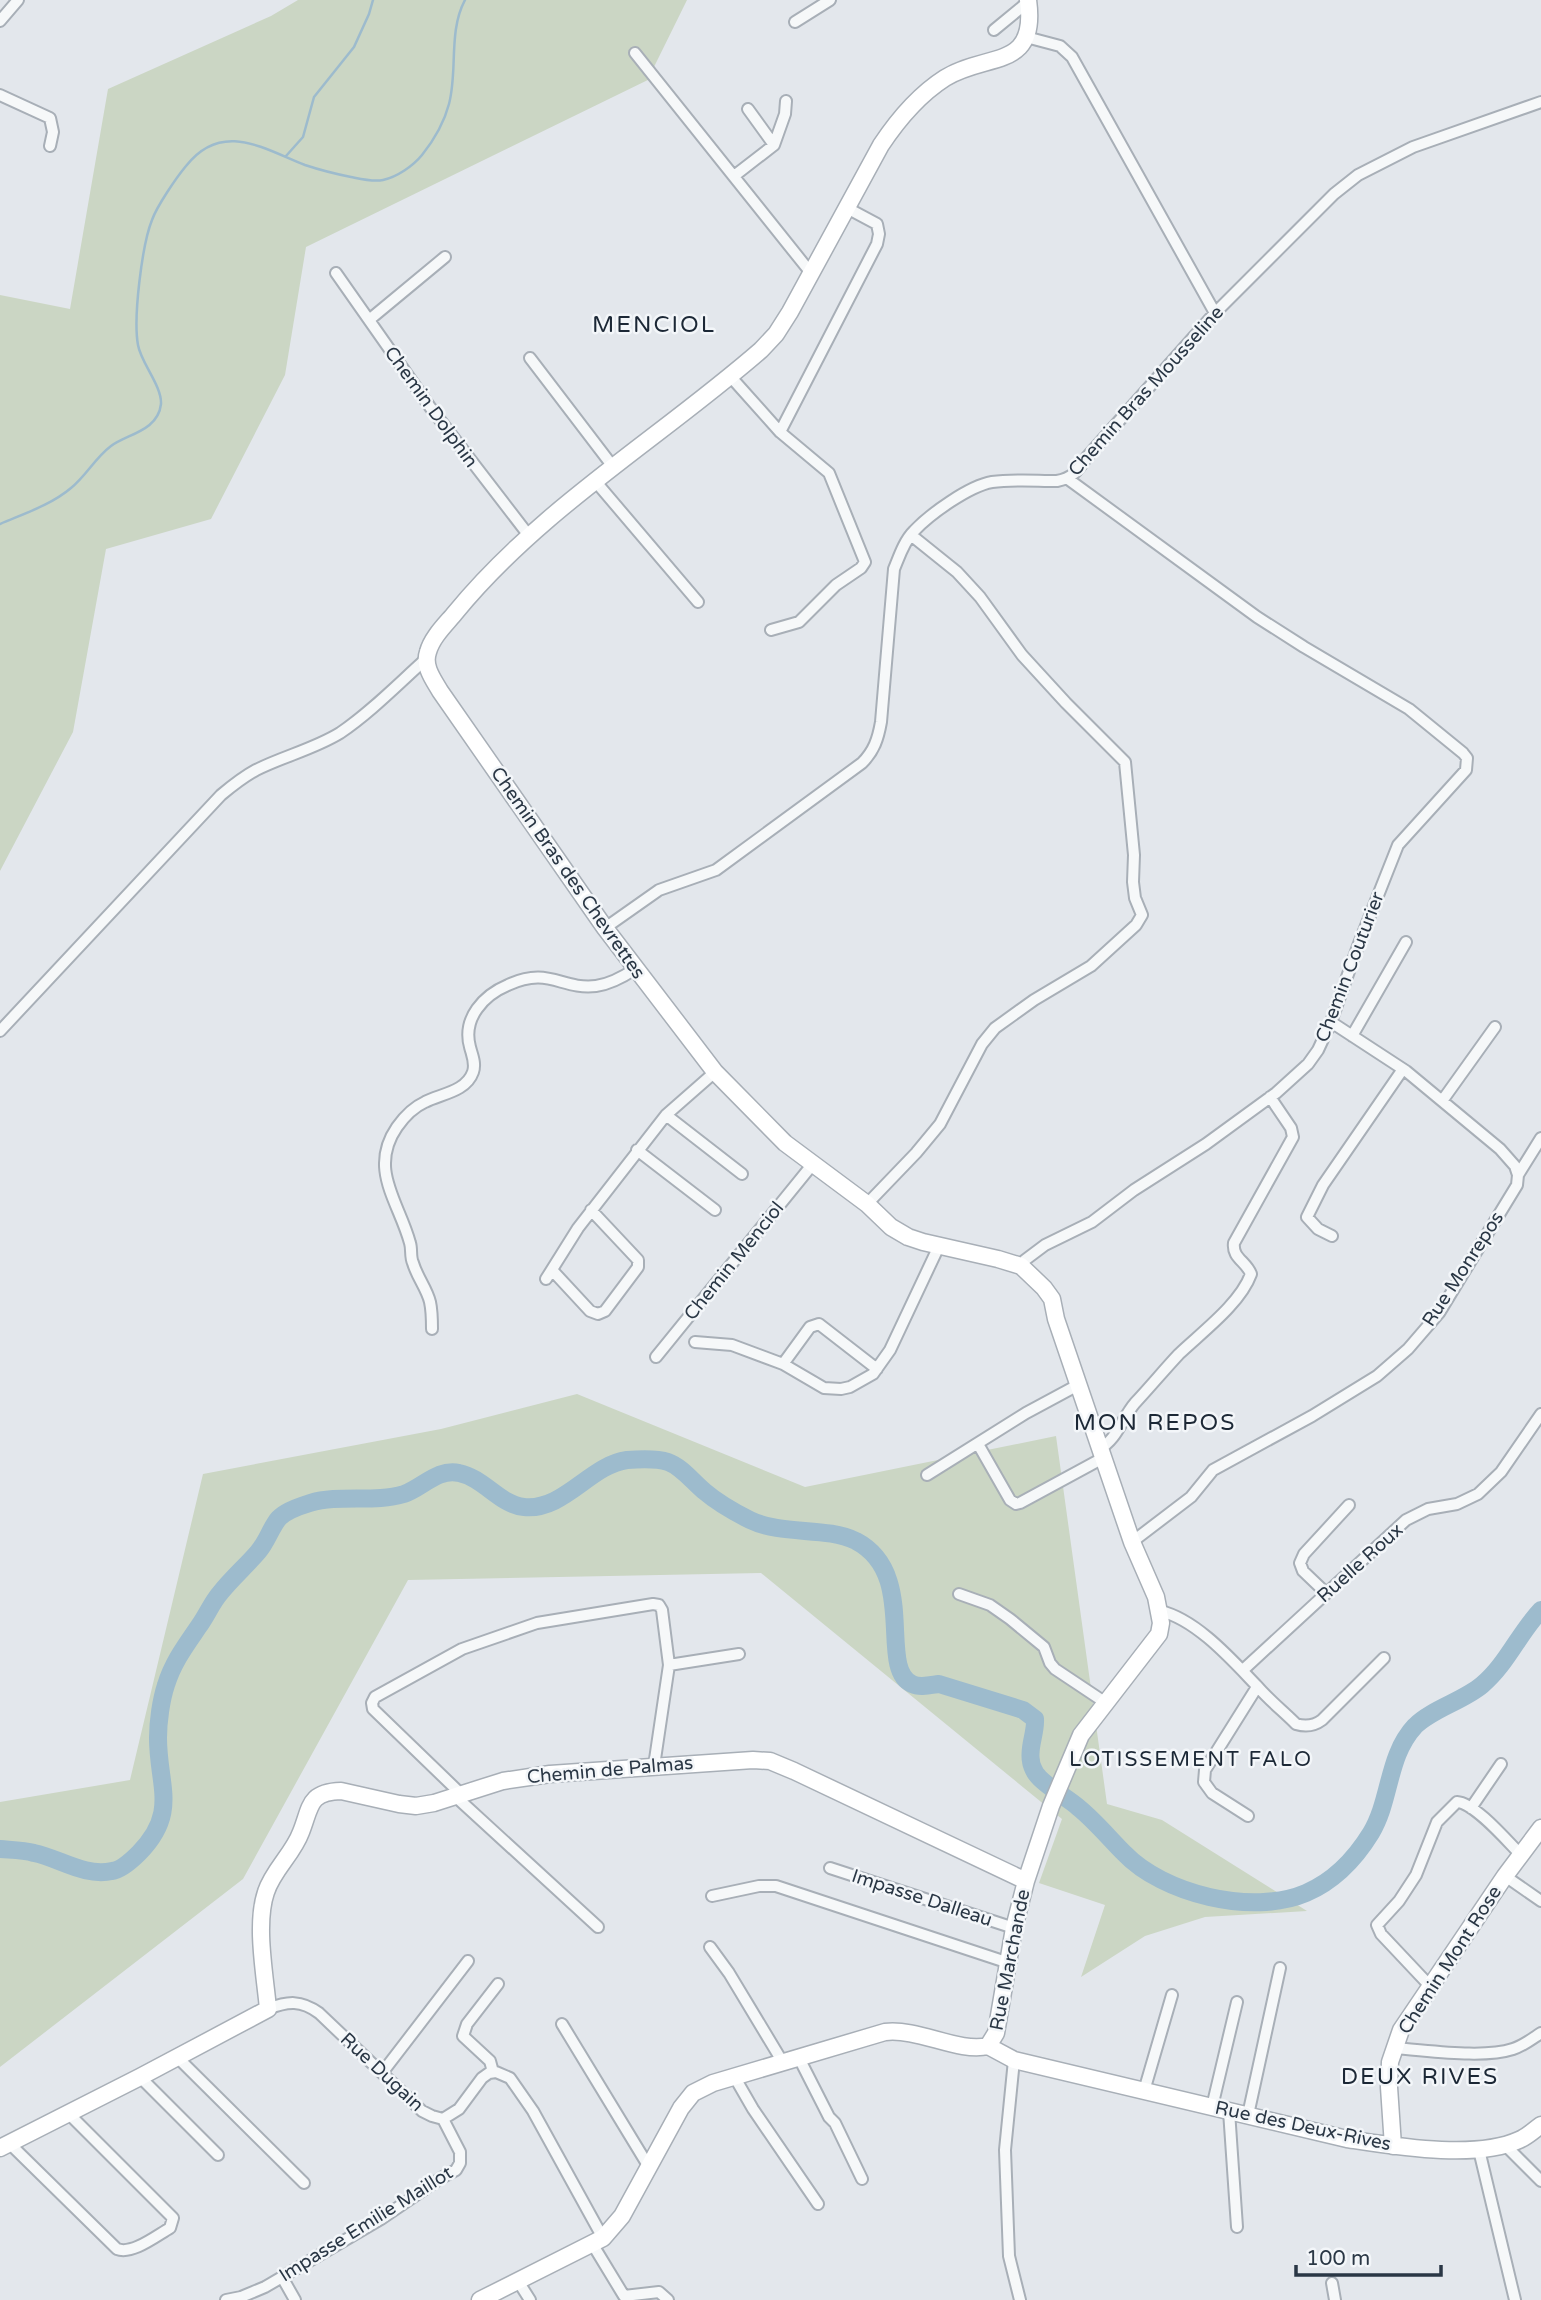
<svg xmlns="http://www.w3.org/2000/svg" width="1541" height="2300" viewBox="0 0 1541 2300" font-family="'Varela Round',sans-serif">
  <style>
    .green { fill: #cbd6c4 }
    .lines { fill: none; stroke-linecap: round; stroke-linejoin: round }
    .stream { stroke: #9dbbcd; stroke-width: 2.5 }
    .river { stroke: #9dbbcd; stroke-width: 18 }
    .street-casing { stroke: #a8afb7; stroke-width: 14 }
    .secondary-casing { stroke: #a8afb7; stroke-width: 19 }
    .street { stroke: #f6f8f9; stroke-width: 10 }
    .secondary { stroke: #fff; stroke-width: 16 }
    .labels { text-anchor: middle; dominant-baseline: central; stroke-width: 5; stroke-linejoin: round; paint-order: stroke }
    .street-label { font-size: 19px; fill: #2a3745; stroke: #f3f6f9 }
    .neighbourhood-label { font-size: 21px; letter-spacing: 2px; fill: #1c2836; stroke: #f3f6f9 }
    .quarter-label { font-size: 23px; letter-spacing: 2px; fill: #1c2836; stroke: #f3f6f9 }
  </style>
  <rect width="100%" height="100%" fill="#e3e7ec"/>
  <!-- green -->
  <path class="green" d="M 298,0 L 687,0 L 651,73 L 654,77 L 306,247 L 285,375 L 211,519 L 106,549 L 73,732 L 0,871 L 0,295 L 70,309 L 108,89 L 271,16 Z
    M 577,1394 L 805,1487 L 1056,1436 L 1107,1804 L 1162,1820 L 1307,1911 L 1205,1917 L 1145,1936 L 1081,1977 L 1105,1905 L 1039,1883 L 1062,1819 L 761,1573 L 408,1580 L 243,1879 L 0,2067 L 0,1802 L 130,1780 L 203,1474 L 441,1429 Z"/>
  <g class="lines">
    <!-- stream -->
    <path class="stream" d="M 286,156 L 303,137 L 314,97 L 354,47 L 369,14 L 373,0
      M 0,524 C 23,514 51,505 71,488 C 86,476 95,458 111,446 C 127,434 158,431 161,404 C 162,386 141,363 138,345 C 133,318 142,245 152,220 C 157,206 176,178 186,166 C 222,120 264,149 305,165 C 320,170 336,174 351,177 C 361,179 373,182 383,180 C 397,177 413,166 422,155 C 434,140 444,123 449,104 C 458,70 448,32 465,0"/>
    <!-- river -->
    <path class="river" d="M 0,1849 C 11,1850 23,1850 34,1853 C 59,1858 84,1877 112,1871 C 121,1870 133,1859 139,1853 C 179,1812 158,1786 158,1738 C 158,1722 161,1700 166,1685 C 173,1662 186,1645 199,1626 C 207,1615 212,1602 221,1592 C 232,1578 246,1566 258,1552 C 267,1542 271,1527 279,1518 C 286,1511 300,1506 310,1503 C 340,1494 374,1503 404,1494 C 422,1488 438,1468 459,1473 C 484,1478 500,1505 524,1507 C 564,1511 590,1465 627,1460 C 639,1459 656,1458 668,1462 C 682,1467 693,1482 704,1491 C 718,1503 734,1512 750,1520 C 783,1536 825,1526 856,1541 C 919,1574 877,1668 912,1684 C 920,1688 931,1685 939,1684 L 1023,1710 L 1035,1719 C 1036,1733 1028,1748 1031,1761 C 1031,1765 1035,1773 1037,1775 C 1045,1786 1068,1798 1079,1808 C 1095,1821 1109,1838 1124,1853 C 1163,1894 1252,1916 1306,1893 C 1334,1881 1355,1859 1371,1833 C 1391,1800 1387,1756 1415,1726 C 1432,1709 1463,1701 1482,1685 C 1507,1664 1519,1633 1541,1610"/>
    <!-- street casing -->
    <g class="street-casing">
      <path id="street" d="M 0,21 L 18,0
        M 795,22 L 830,0
        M 994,30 L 1028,2
        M 1026,37 L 1060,46 L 1072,57 L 1215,313
        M 635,53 L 811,273
        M 0,95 L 50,118 L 53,132 L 50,146
        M 748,109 L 774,145
        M 734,176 L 774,145 L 785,114 L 786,101
        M 336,273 L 430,407 L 530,537
        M 369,320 L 445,257
        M 530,358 L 614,468
        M 730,376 L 780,432 L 829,473 L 865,562 L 861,568 L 836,585 L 799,622 L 771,630
        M 780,432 L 877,244 L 879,234 L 877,224 L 847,208
        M 596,482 L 698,602
        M 605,928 L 659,890 L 716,870 L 862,763 C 874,751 878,739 881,722 L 894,569 C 899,557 904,541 914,531 C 930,514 969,486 992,482 C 1013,479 1036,481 1057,481 C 1073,478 1078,470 1087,457 L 1215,313 L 1334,194 L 1358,175 L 1413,147 L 1541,102
        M 0,1031 L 221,795 C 233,785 243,777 256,770 C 284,756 314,749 340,733 C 371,712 398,684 426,659
        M 1352,1036 L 1406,942
        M 1442,1101 L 1495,1027
        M 666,1115 L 742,1174
        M 637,1150 L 715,1210
        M 1518,1175 L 1541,1138
        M 867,1204 L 916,1153 L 940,1124 L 982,1044 L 995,1028 L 1034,1000 L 1091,966 L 1136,925 L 1142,915 L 1135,898 L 1133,882 L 1134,855 L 1125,762 L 1066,703 L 1022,655 L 980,597 L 957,572 L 911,535
        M 1332,1236 L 1318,1229 L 1307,1217 L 1323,1185 L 1403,1069
        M 1021,1266 L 1025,1260 L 1045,1245 L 1092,1222 L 1134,1190 L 1206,1144 L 1276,1093 L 1308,1064 L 1318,1050 L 1331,1022 L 1358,946 L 1398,845 L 1466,770 L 1467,758 L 1463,753 L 1409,709 L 1304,647 L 1257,617 L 1068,479
        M 552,1270 L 590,1311 L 598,1314 L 605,1311 L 638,1267 L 638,1260 L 591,1210
        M 546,1279 L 578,1228 L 666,1115 L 715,1072
        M 432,1329 C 432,1320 432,1311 430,1302 C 427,1289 417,1277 413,1263 C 410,1257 412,1249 410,1243 C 399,1202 368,1169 397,1127 C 404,1117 414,1107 425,1102 C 440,1094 466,1092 473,1072 C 476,1063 472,1055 470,1047 C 462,1018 484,995 508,985 C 549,966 561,990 596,986 C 611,984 623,977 635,969
        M 695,1342 L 732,1345 L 783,1364 L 824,1388 L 841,1389 L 850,1387 L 873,1374 L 890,1350 L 939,1246
        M 656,1357 L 812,1165
        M 783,1364 L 810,1327 L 819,1324 L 877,1369
        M 978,1444 L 1010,1500 L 1016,1504 L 1020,1503 L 1103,1458
        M 1099,1449 C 1117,1440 1122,1418 1135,1403 C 1150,1387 1164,1370 1179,1354 C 1202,1332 1240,1304 1251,1274 C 1246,1261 1232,1258 1234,1243 L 1293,1137 L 1291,1128 L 1270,1097
        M 927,1475 L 1026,1413 L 1078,1385
        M 1132,1542 L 1191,1497 L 1213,1470 L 1312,1416 L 1377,1376 L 1408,1349 L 1439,1313 L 1517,1185 L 1518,1175 L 1515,1166 L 1500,1149 L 1406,1071 L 1331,1022
        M 1326,1593 L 1303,1571 L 1300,1563 L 1304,1554 L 1349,1505
        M 959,1594 L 990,1605 L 1010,1619 L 1044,1647 L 1050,1663 L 1055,1669 L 1106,1703
        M 1160,1611 C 1196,1619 1232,1660 1257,1686 C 1269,1700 1283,1711 1296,1724 C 1306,1727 1314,1726 1322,1720 L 1384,1658
        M 669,1665 L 739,1654
        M 1243,1670 L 1406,1520 L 1428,1509 L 1457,1504 L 1478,1494 L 1501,1472 L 1541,1414
        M 461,1794 L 373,1709 L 372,1703 L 375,1697 L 462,1649 L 537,1623 L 653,1604 L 659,1605 L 662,1610 L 669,1665 L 654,1766
        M 455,1796 L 598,1927
        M 1471,1808 L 1501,1764
        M 1248,1816 L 1212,1793 L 1204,1782 L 1205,1770 L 1257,1687
        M 830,1868 L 1014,1928
        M 1505,1876 L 1541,1901
        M 712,1896 L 759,1886 L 776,1886 L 1009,1963
        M 710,1947 L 729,1973 L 779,2056 L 781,2063
        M 1430,1986 L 1381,1934 L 1377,1925 L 1399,1901 L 1416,1875 L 1437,1822 L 1457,1802 C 1475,1803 1508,1842 1521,1855
        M 268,2009 C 288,2001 301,2000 319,2013 L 422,2111 L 432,2116 L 443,2119 L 459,2109 L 482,2078 L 489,2073 L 496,2072 L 510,2078 L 533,2111 L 603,2238
        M 562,2024 L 649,2167
        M 1393,2048 C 1427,2050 1482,2059 1513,2049 C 1523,2046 1532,2039 1541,2033
        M 177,2057 L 304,2183
        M 799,2058 L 829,2117 L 835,2123 L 862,2179
        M 1014,2060 L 1005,2150 L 1009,2256 L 1020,2300
        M 493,2072 L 490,2061 L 463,2036 L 467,2024 L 498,1984
        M 382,2073 L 468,1961
        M 734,2076 L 753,2109 L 818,2204
        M 140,2077 L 218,2155
        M 1144,2091 L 1172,1995
        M 1212,2107 L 1237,2002
        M 1229,2111 L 1237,2227
        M 1248,2115 L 1280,1968
        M 9,2143 L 117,2249 C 132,2255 156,2236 170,2228 L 173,2218 L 68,2113
        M 1505,2145 L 1541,2181
        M 1479,2150 L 1515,2300
        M 593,2245 L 624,2296 L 659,2292 L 668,2300
        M 282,2277 L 295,2300
        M 518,2281 L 530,2300
        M 1332,2283 L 1335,2300
        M 226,2300 L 241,2297 L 265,2287 L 381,2219 L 441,2178 L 456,2170 L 460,2163 L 460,2152 L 443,2119"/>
    </g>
    <!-- secondary casing -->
    <g class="secondary-casing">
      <path id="secondary" d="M 988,2046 L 1014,2060 L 1347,2139 C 1395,2146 1475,2160 1519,2140 C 1527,2137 1534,2130 1541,2125
        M 1393,2146 L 1389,2087 L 1390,2062 L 1401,2030 L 1505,1876 L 1541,1828
        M 0,2148 L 140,2077 L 268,2009 C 265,1975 255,1924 266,1892 C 273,1870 293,1854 301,1832 C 311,1807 308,1792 341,1791 L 399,1804 L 416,1806 L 434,1803 L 503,1781 L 550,1774 L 753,1760 L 770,1761 L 794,1771 L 1026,1881
        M 480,2300 L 603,2238 L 622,2216 L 681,2108 L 693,2093 L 713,2083 L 885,2032 C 919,2028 958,2053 988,2046 L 996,2033 L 1014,1928 L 1026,1881 L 1051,1806 L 1081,1735 L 1159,1634 L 1161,1623 L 1156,1597 L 1132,1542 L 1056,1319 L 1052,1299 L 1044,1288 L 1021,1266 L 998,1259 L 923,1242 L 908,1237 L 891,1227 L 867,1204 L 785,1143 L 715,1072 L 605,928 L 440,691 C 433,679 423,666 428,652 C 432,637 446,624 455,613 C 540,509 660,438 761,350 L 776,334 L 790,312 L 881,145 C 897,121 920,94 945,78 C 987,52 1038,71 1028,0"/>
    </g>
    <!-- street -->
    <use href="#street" class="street"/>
    <!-- secondary -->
    <use href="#secondary" class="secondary"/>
  </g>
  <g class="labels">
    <!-- street labels -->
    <g class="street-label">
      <text transform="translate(1146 391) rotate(-48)">Chemin Bras Mousseline</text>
      <text transform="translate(431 407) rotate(54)">Chemin Dolphin</text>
      <text transform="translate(568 873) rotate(55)">Chemin Bras des Chevrettes</text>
      <text transform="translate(1350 967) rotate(-69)">Chemin Couturier</text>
      <text transform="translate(734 1261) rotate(-51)">Chemin Menciol</text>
      <text transform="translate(1463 1269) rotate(-57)">Rue Monrepos</text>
      <text transform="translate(1360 1563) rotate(-42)">Ruelle Roux</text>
      <text transform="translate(610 1770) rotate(-5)">Chemin de Palmas</text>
      <text transform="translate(922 1898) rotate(18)">Impasse Dalleau</text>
      <text transform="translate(1010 1960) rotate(-79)">Rue Marchande</text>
      <text transform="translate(1450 1960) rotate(-57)">Chemin Mont Rose</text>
      <text transform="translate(382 2072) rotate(43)">Rue Dugain</text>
      <text transform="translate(1303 2126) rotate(12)">Rue des Deux-Rives</text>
      <text transform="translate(366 2224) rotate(-32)">Impasse Emilie Maillot</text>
    </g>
    <!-- neighbourhood labels -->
    <g class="neighbourhood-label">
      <text x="1191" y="1759">LOTISSEMENT FALO</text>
    </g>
    <!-- quarter labels -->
    <g class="quarter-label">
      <text x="654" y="325">MENCIOL</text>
      <text x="1155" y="1423">MON REPOS</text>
      <text x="1420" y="2077">DEUX RIVES</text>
    </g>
  </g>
  <!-- scale -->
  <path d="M1296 2265v10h145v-10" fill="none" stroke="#2a3745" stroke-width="3.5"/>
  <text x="1306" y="2265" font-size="21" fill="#2a3745" stroke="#f3f6f9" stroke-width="5" paint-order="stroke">100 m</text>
</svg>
